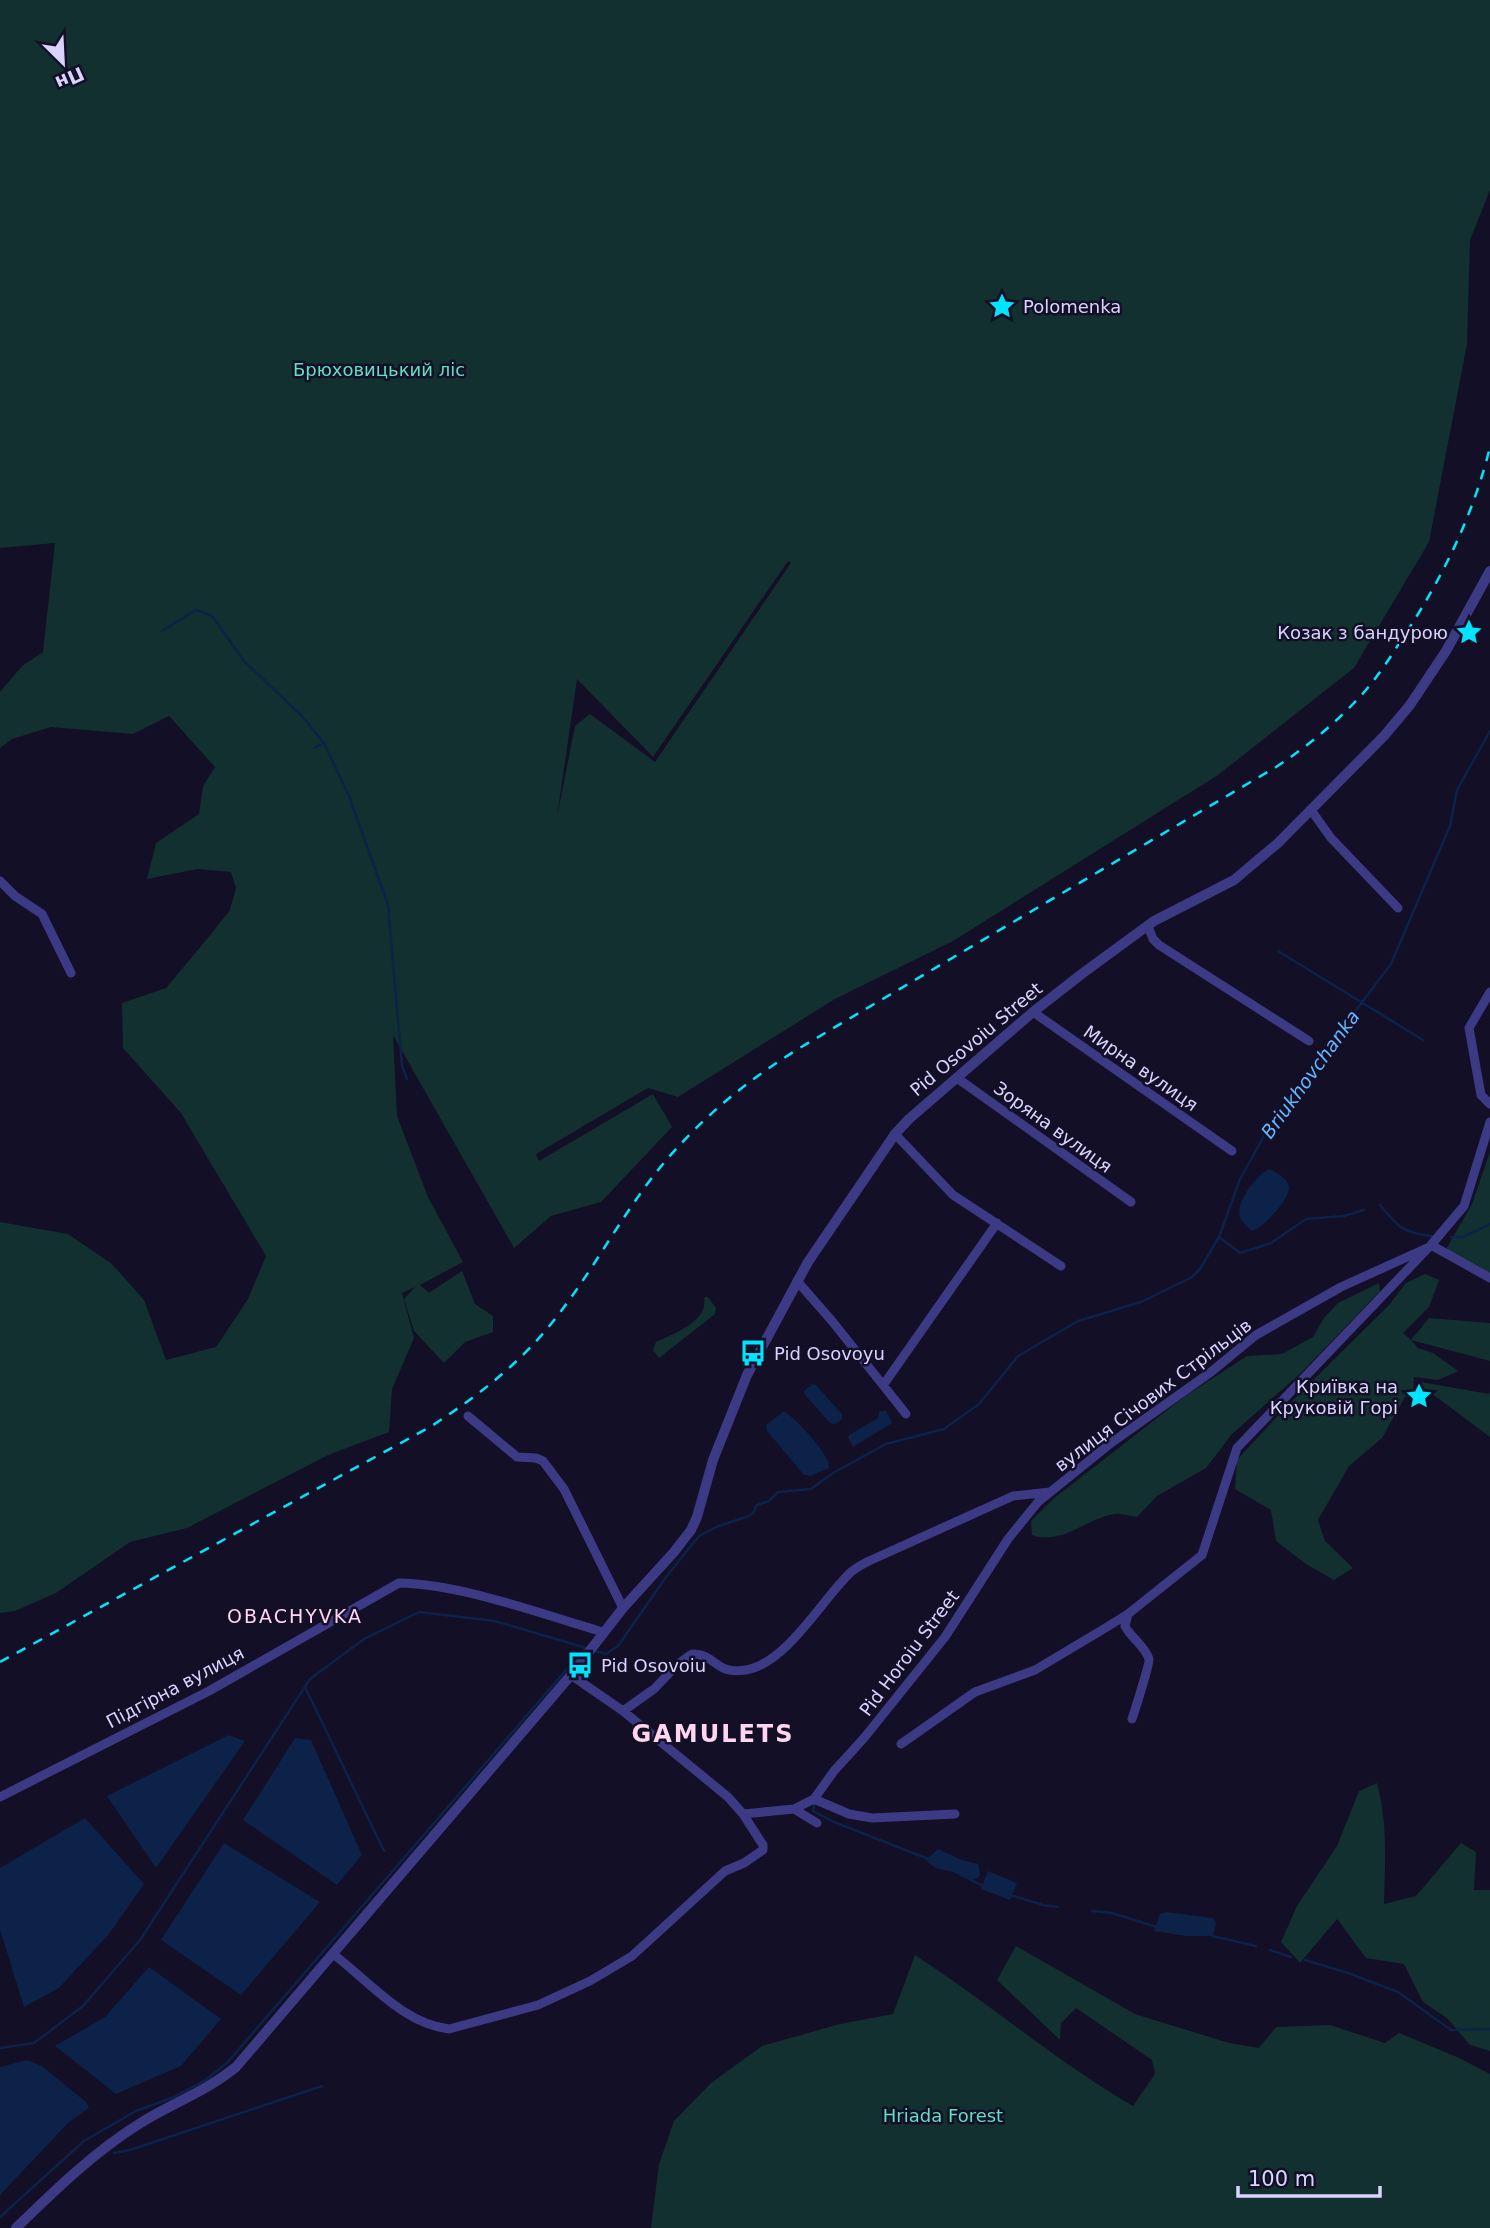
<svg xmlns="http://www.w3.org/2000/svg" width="1490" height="2228" viewBox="0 0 1490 2228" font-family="'DejaVu Sans',sans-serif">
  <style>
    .green { fill: #12302f; fill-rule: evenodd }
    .water { fill: #0c2248 }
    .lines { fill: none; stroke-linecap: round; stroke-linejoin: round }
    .stream { stroke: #0c2248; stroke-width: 2.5 }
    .minor { stroke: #3d3a85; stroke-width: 9 }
    .tertiary { stroke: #3d3a85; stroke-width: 10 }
    .rail { stroke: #00e5ff; stroke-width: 2.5; stroke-dasharray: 10 9; stroke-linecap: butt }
    .labels { text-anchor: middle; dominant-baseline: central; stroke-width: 5; stroke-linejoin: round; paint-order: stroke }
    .poi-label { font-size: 18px; fill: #d9d4ff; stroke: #130f26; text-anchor: start }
    .park-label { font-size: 18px; fill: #5fe0c0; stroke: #130f26 }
    .street-label { font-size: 18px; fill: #d9d4ff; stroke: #130f26 }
    .water-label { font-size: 19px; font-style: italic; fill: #62b6ff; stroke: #130f26 }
    .neighbourhood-label { font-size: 19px; letter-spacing: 2px; fill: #ffd6f0; stroke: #130f26 }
    .district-label { font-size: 24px; font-weight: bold; letter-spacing: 2px; fill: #ffd6f0; stroke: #130f26 }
  </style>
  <rect width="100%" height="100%" fill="#130f26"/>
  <!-- green -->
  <path class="green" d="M 0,0 L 1490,0 L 1490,190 L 1470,240 L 1467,344 L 1429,542 L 1354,668 L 1218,775 L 953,941 L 835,999 L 678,1097 L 648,1088 L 536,1154 L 539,1161 L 653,1094 L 672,1127 L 601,1202 L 551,1216 L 514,1248 L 393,1035 L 397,1116 L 428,1197 L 463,1262 L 420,1285 L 429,1293 L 462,1271 L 475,1304 L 493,1316 L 493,1332 L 465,1342 L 444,1363 L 414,1331 L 404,1299 L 415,1287 L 402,1293 L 414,1338 L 392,1389 L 389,1432 L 328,1455 L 187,1528 L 130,1542 L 56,1593 L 15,1611 L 0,1613 L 0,1222 L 68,1234 L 112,1264 L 144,1300 L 166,1360 L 216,1347 L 248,1299 L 266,1256 L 181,1113 L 123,1048 L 122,1003 L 166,988 L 207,939 L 230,910 L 236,888 L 231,872 L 197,869 L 147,879 L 156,843 L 199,814 L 203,786 L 215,767 L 169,716 L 133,734 L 51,727 L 12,739 L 0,748 L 0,692 L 22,666 L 43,652 L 55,543 L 0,548 ZM 788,561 L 791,563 L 655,762 L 590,714 L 575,726 L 557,817 L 577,679 L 653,757 Z
    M 1490,1152 L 1490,1274 L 1444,1253 L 1472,1204 Z
    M 1425,1274 L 1439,1280 L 1429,1307 L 1403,1333 L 1411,1340 L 1429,1318 L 1490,1323 L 1490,1361 L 1411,1340 L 1418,1348 L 1433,1353 L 1458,1371 L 1438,1380 L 1414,1377 L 1413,1395 L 1405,1397 L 1382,1438 L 1349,1466 L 1318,1520 L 1325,1541 L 1353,1568 L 1334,1580 L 1306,1564 L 1276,1541 L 1271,1510 L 1235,1489 L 1237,1460 L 1285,1408 L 1389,1305 L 1406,1283 Z
    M 1379,1283 L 1380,1291 L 1302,1372 L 1232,1434 L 1206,1468 L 1157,1496 L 1137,1517 C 1130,1516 1121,1513 1115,1514 C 1086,1518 1062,1546 1032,1535 L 1031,1521 L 1053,1499 L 1184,1397 L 1247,1356 L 1282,1354 L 1313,1337 L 1324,1318 L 1338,1303 Z
    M 707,1296 L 716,1308 L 715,1314 L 659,1358 L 653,1350 L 656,1342 C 673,1334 709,1321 704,1298 Z
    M 1415,1381 L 1489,1394 L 1490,1391 L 1490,1437 Z
    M 1377,1783 C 1388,1825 1385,1861 1384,1904 L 1416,1896 L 1461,1843 L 1476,1852 L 1474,1890 L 1490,1890 L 1490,2051 L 1470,2045 L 1447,2018 L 1423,2002 L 1404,1964 L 1366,1958 L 1337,1919 L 1300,1963 L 1281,1942 L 1297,1906 L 1337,1846 L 1359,1791 Z
    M 1016,1946 L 1135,2014 L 1229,2043 L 1259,2048 L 1276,2027 L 1330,2025 L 1385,2043 L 1399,2033 L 1457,2057 L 1490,2074 L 1490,2228 L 651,2228 L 659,2164 L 674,2121 L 711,2083 L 762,2046 L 840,2024 L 893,2014 L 915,1955 C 989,2003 1057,2062 1133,2106 L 1155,2074 L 1152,2060 L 1076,2008 L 1061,2023 L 1060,2040 L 997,1980 Z"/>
  <!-- water -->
  <path class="water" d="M 1269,1169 C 1276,1172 1289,1179 1289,1188 C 1289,1200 1263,1228 1252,1231 C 1248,1227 1242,1223 1240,1217 C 1235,1203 1256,1175 1269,1169 Z
    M 812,1384 L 816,1385 L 842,1414 L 842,1420 L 834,1424 L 830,1423 L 805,1395 L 804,1391 Z
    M 886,1410 L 892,1423 L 853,1447 L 848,1438 L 849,1435 L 878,1418 L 879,1412 Z
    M 784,1411 C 796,1419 831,1455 829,1468 L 810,1476 L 804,1475 L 767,1431 L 766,1425 Z
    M 229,1735 L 245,1741 L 156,1868 L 107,1796 Z
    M 295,1738 L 311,1740 L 362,1855 L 337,1885 L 243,1820 Z
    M 85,1818 L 144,1884 L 109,1934 L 59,1988 L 24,2007 L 0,1930 L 0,1868 Z
    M 224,1843 L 320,1902 L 241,1995 L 161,1940 Z
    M 938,1849 L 962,1860 L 978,1864 L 980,1874 L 978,1878 L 969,1880 C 963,1878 958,1874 953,1872 C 942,1869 935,1870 926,1860 Z
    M 988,1871 L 1017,1883 L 1010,1900 L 981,1889 Z
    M 1166,1912 L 1213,1918 L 1216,1923 L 1213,1936 L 1186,1936 L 1154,1931 L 1160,1914 Z
    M 149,1967 L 221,2019 L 181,2066 L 116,2094 L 55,2046 L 105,2017 Z
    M 27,2060 L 42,2066 L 86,2102 L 89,2108 L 68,2123 L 0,2195 L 0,2067 Z"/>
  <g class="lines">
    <!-- stream -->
    <path class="stream" d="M 162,631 L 196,610 L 212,616 L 244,661 L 302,716 L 324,743 L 349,796 L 388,905 L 402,1066 L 407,1079
      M 314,748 L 324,743
      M 1278,951 L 1423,1040
      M 1380,1205 C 1398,1227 1403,1233 1432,1236
      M 1219,1237 L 1240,1253 L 1271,1243 L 1306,1219 L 1344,1216 L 1364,1210
      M 1451,1237 L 1463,1237 L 1490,1224
      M 596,1651 L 606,1654 L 618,1646 L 666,1577 L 699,1536 L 716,1527 L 749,1516 L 753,1513 L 757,1505 L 769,1501 L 778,1492 L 811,1489 L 833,1473 L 886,1444 L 944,1429 L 979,1404 L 1018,1356 L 1078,1321 L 1141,1302 L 1192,1277 L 1200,1269 L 1219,1237 L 1240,1179 L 1274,1118 L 1391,964 L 1450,826 L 1457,790 L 1490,731
      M 305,1687 L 384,1851
      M 814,1805 L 813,1811 L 834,1822 L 931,1860
      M 971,1880 L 984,1886
      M 1010,1895 L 1043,1905 L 1058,1907
      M 1092,1911 L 1112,1913 L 1157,1927
      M 1212,1936 L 1256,1946
      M 1270,1950 L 1291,1957
      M 1305,1960 L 1348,1973 L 1398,1992 L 1451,2030 L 1490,2029
      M 0,2048 L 34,2043 L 83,2006 L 140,1940 L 310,1679 L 364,1639 L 419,1612 L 495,1621 L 586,1648
      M 114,2153 L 130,2150 L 322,2086
      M 0,2217 L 84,2141 L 136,2111 L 172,2098 L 204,2081 L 227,2063 L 585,1648"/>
    <!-- minor -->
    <path class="minor" d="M 1311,810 L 1331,838 L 1398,908
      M 0,881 L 15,896 L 42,914 L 71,973
      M 1148,926 L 1153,939 L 1159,945 L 1309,1041
      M 1490,992 L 1469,1028 L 1481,1095 L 1490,1104
      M 1033,1012 L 1232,1151
      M 957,1078 L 1131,1202
      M 895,1134 L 953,1195 L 1061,1266
      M 1431,1245 L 1490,1278
      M 797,1281 L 832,1321 L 906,1414
      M 884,1384 L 997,1223
      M 468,1416 L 517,1457 L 536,1458 L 543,1461 L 564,1489 L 623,1608
      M 1128,1614 L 1125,1626 C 1131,1638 1145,1646 1149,1659 C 1150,1663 1135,1710 1132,1719
      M 571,1675 L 623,1711 L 728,1797 L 743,1814 L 794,1809 L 817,1823
      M 623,1711 L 654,1689 L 678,1664 L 692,1654 C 717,1654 714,1675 746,1670 C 787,1663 822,1599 851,1572 C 856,1568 863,1564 869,1561 L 1013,1496 L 1050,1492
      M 901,1744 L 975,1692 L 1035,1670 L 1107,1627 L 1128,1614 L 1202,1555 L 1237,1448 L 1431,1245 L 1464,1206 L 1490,1122
      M 0,1797 L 209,1691 L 399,1583 C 462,1584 541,1614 603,1632
      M 814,1799 L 849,1814 L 872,1818 L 955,1814
      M 794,1809 L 814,1799 L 834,1771 L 864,1738 L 945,1637 L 1008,1539 L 1038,1502 L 1111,1443 L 1211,1372 L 1256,1335 L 1341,1287 L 1427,1248
      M 333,1954 C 369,1981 402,2023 449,2029 L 538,2005 L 590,1981 L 632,1956 L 725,1871 L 744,1863 L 763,1850 L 763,1845 L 743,1814"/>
    <!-- tertiary -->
    <path class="tertiary" d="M 16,2228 C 54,2191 94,2152 139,2124 C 172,2103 204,2093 236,2067 L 571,1675 L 623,1608 L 674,1552 L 691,1530 L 697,1517 L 713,1460 L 747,1375 L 808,1262 L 895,1134 L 909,1119 L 1033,1012 L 1083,973 L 1154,921 L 1234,880 L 1278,843 L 1384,736 L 1410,705 L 1446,651 L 1490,571"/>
    <!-- rail -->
    <path class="rail" d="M 0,1662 L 430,1427 C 475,1398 517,1366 551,1324 C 594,1271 624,1209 668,1158 C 708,1112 752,1077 803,1046 L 1276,767 C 1305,748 1331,727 1354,703 C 1373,684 1388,661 1402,639 C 1442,579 1473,516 1490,447"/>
  </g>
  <!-- icons -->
  <defs>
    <g id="sight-bare" transform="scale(2.1)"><path d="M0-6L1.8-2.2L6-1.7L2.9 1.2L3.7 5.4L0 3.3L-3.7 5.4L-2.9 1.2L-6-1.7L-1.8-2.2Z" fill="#00e5ff" stroke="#130f26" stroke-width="2.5" paint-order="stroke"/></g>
    <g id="bus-bare" transform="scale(2.1)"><path d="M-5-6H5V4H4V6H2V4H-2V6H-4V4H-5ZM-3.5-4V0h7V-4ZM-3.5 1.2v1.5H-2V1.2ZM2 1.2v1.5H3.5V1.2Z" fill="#00e5ff" stroke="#130f26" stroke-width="2.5" paint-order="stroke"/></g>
  </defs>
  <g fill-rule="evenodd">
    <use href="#sight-bare" x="1002" y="306"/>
    <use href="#sight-bare" x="1469" y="632"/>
    <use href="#bus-bare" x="753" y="1353"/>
    <use href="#sight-bare" x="1419" y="1396"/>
    <use href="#bus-bare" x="580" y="1665"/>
  </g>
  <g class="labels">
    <!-- poi labels -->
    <g class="poi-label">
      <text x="1023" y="306">Polomenka</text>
      <text x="1448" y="632" text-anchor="end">Козак з бандурою</text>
      <text x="774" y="1353">Pid Osovoyu</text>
      <text x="1398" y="1386" text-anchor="end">Криївка на<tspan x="1398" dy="21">Круковій Горі</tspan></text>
      <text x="601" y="1665">Pid Osovoiu</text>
    </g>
    <!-- park labels -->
    <g class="park-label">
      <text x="379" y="369">Брюховицький ліс</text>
      <text x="943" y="2115">Hriada Forest</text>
    </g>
    <!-- street labels -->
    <g class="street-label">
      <text transform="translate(976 1039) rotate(-40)">Pid Osovoiu Street</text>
      <text transform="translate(1141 1068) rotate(35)">Мирна вулиця</text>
      <text transform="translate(1053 1127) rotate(36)">Зоряна вулиця</text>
      <text transform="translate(1153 1395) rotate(-37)">вулиця Січових Стрільців</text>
      <text transform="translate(909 1653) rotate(-53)">Pid Horoiu Street</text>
      <text transform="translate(175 1687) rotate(-28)">Підгірна вулиця</text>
    </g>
    <!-- water labels -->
    <g class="water-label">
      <text transform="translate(1310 1074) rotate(-54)">Briukhovchanka</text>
    </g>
    <!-- neighbourhood labels -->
    <g class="neighbourhood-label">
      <text x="295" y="1616">OBACHYVKA</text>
    </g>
    <!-- district labels -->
    <g class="district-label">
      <text x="713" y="1734">GAMULETS</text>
    </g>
  </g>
  <!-- north arrow -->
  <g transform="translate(63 63) rotate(156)" stroke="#130f26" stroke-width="5" paint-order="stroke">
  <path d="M0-5L12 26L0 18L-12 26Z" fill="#d9d4ff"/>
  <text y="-10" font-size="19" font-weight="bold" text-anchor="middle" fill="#d9d4ff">Пн</text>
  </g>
  <!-- scale -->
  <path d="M1238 2186v10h142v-10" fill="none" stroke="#d9d4ff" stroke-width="3.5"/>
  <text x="1248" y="2186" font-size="21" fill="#d9d4ff" stroke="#130f26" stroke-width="5" paint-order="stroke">100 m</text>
</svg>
